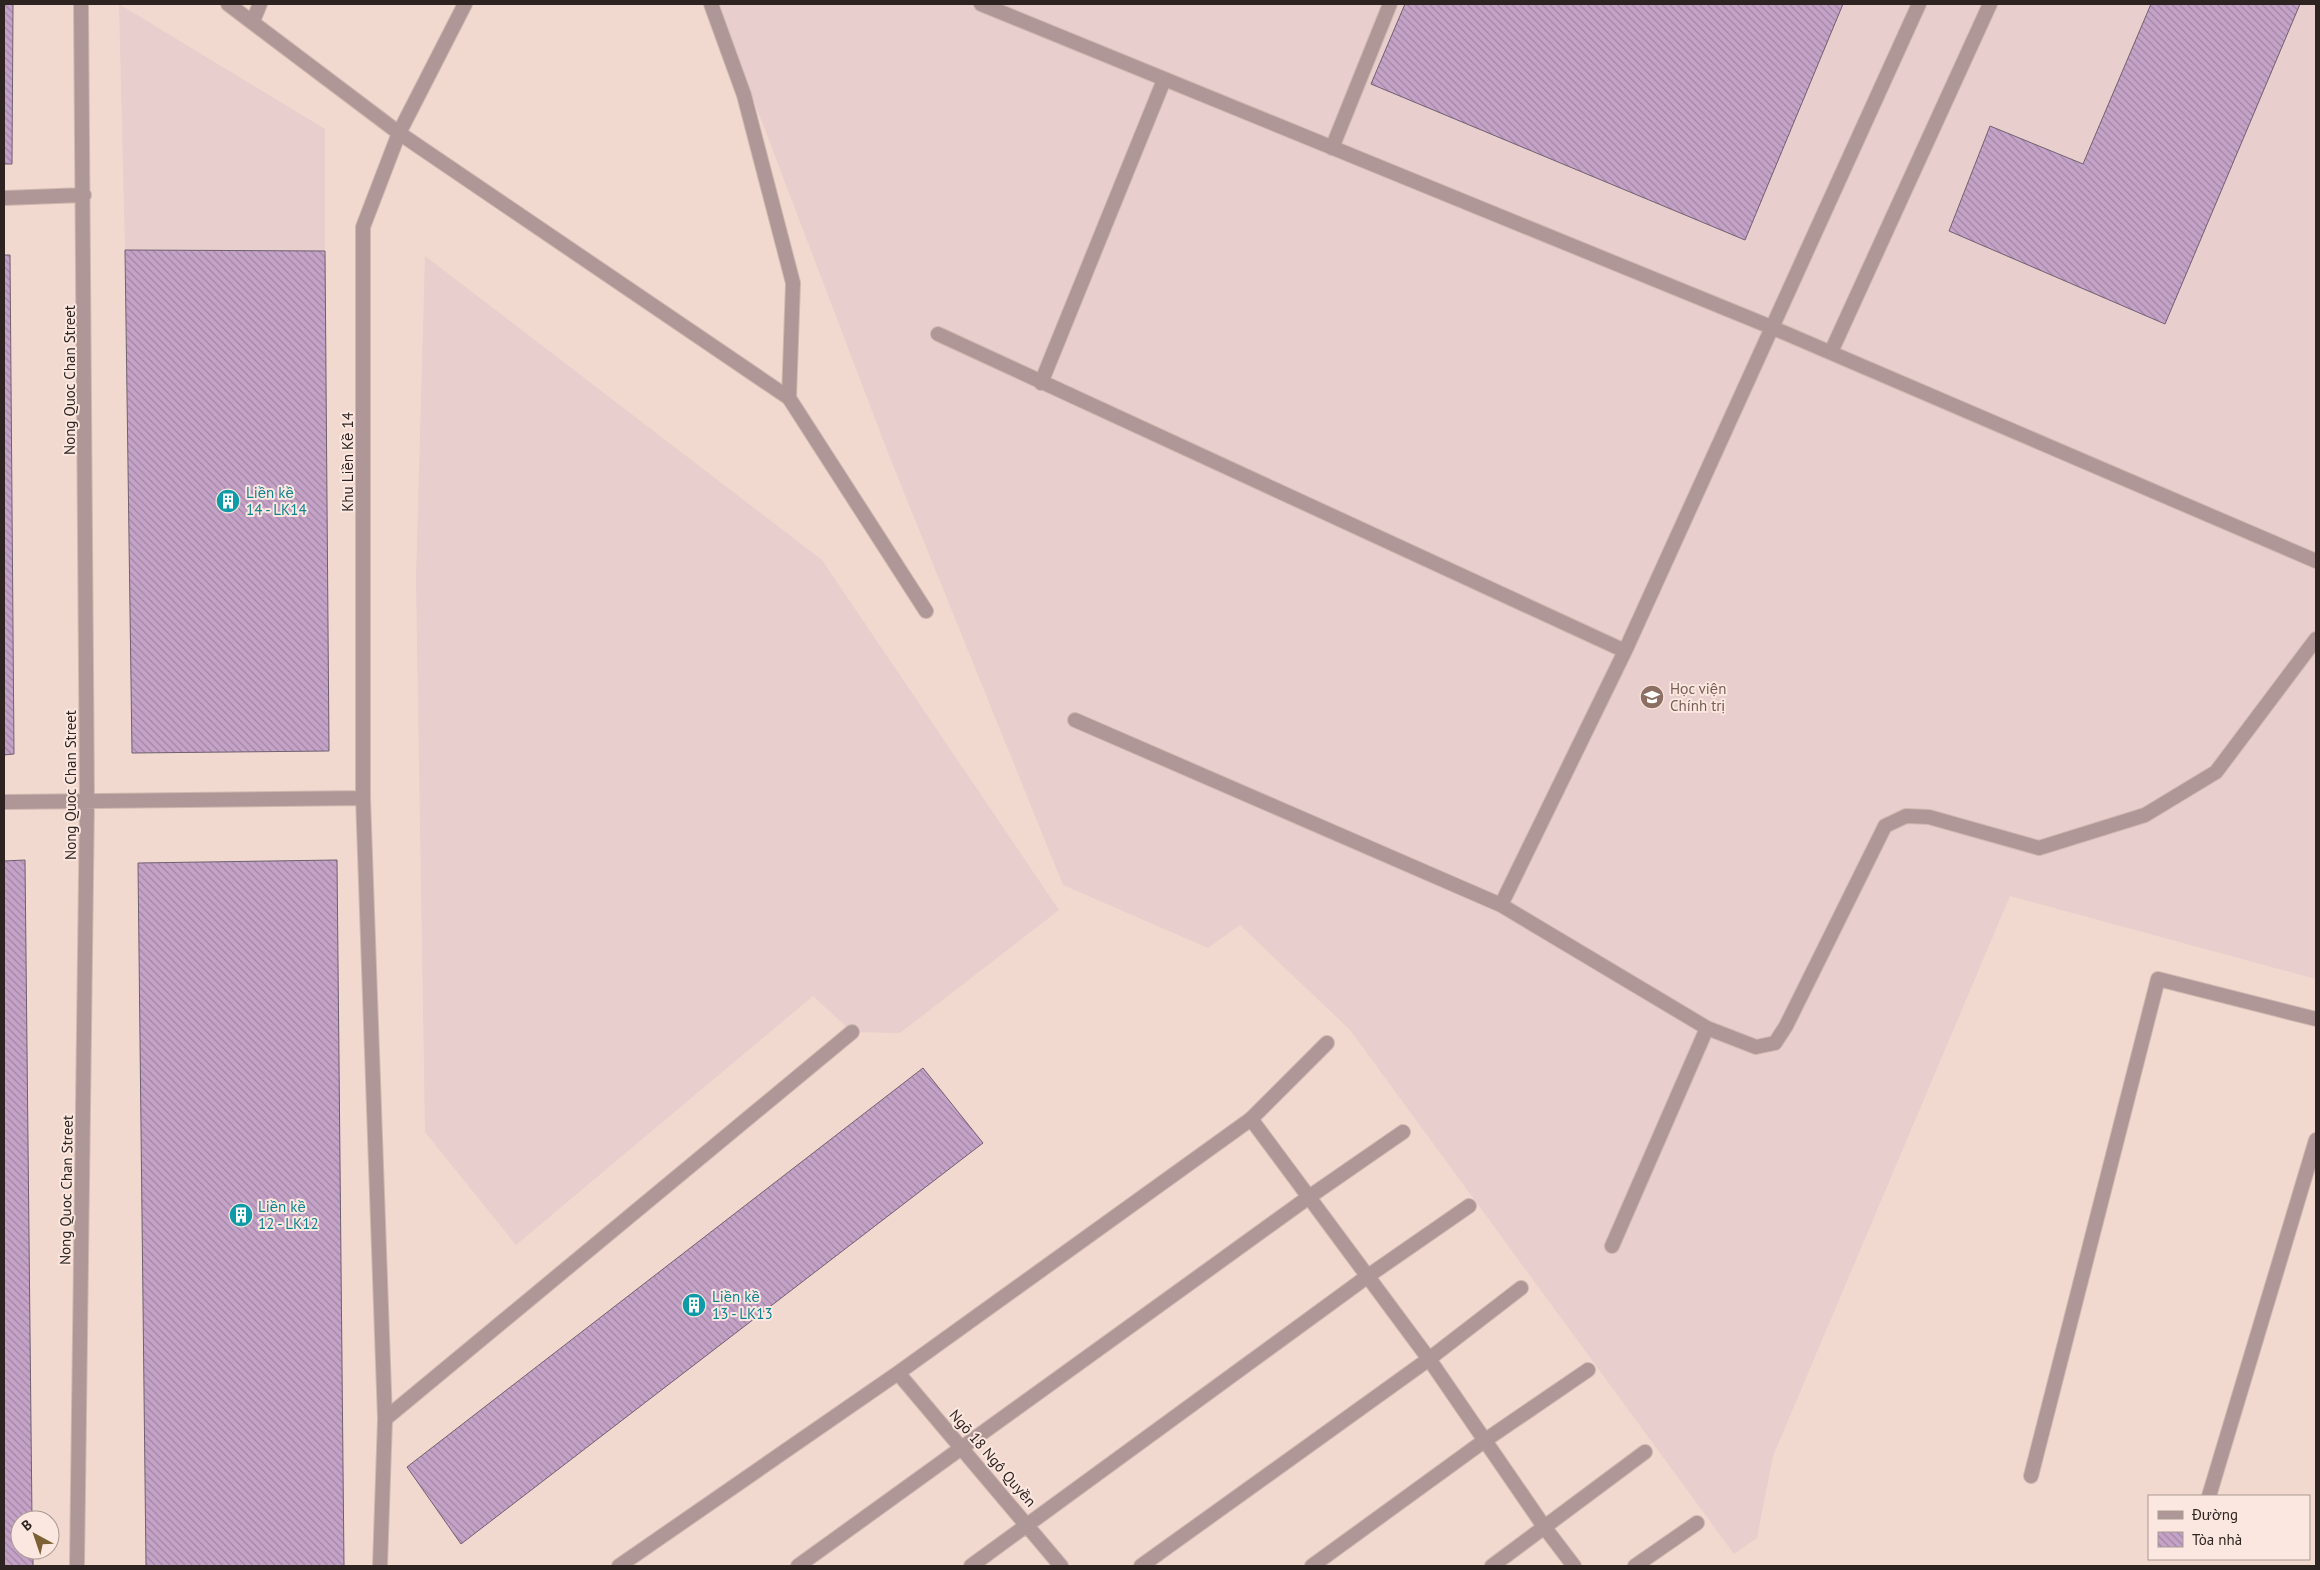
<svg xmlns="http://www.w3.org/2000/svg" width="2320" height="1570" viewBox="0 0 2320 1570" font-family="'PT Sans',sans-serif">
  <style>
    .education { fill: #e8cecc }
    .building { fill: url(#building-back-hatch); stroke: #6f6070 }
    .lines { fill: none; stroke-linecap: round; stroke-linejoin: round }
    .service-casing { stroke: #cfb8b0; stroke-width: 16 }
    .minor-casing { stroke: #cfb8b0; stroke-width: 16 }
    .service { stroke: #af9797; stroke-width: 14 }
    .minor { stroke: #af9797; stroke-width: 14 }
    .labels { text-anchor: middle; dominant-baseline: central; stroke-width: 4; stroke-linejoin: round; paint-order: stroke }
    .street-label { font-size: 15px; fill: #2d2421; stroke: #fbe7df }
    .culture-label { font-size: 15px; fill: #0d838f; stroke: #fbe7df; text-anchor: start }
    .education-label { font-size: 15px; fill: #785e54; stroke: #fbe7df; text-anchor: start }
  </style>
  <defs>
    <pattern id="building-back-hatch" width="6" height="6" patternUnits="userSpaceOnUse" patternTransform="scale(1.25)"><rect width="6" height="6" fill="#c5a3c8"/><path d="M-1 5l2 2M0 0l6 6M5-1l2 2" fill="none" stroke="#a085a2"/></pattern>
  </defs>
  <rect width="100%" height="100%" fill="#f2d9cf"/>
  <!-- education -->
  <path class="education" d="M 119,4 L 325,129 L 325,251 L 125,250 Z
    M 717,4 L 2316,4 L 2316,979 L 2010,896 L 1773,1456 L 1757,1538 L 1734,1554 L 1350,1030 L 1240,925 L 1208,948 L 1063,885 L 890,458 Z
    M 425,256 L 822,560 L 1059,910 L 900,1033 L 852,1032 L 813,996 L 516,1245 L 425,1132 L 416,579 Z"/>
  <!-- building -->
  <path class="building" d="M 4,4 L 13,4 L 12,164 L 4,164 Z
    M 1405,4 L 1843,4 L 1745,240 L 1371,84 Z
    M 2151,4 L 2300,4 L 2165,324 L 1949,231 L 1990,126 L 2083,164 Z
    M 125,250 L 325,251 L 329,751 L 132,753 Z
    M 4,255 L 10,255 L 14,754 L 4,755 Z
    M 25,860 L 32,1520 L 20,1520 L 20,1550 L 33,1550 L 33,1566 L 4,1566 L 4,861 Z
    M 337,860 L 344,1566 L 146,1566 L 138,863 Z
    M 923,1068 L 983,1143 L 461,1544 L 407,1467 Z"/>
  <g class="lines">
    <!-- service casing -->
    <g class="service-casing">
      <path id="service" d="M 711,4 L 744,95 L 793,283 L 789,398 L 926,611
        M 981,4 L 1771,327 L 2316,561
        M 253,21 L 260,4
        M 1332,148 L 1390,4
        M 938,334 L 1625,651
        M 1831,352 L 1990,4
        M 1041,383 L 1164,80
        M 1075,720 L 1501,905 L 1707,1028 L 1756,1047 L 1775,1043 L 1786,1026 L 1885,826 L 1906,816 L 1929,817 L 2039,848 L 2145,815 L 2216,772 L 2316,639
        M 1501,905 L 1625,651 L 1919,4
        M 1612,1246 L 1707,1028
        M 898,1373 L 1061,1566
        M 385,1419 L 852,1032
        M 2031,1476 L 2158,979 L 2316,1019
        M 2209,1496 L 2316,1140
        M 619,1566 L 898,1373 L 1251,1119
        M 798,1566 L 1309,1197 L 1403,1132
        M 971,1566 L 1368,1276 L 1469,1206
        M 1141,1566 L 1429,1359 L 1521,1288
        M 1312,1566 L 1484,1441 L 1588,1370
        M 1492,1566 L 1645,1452
        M 1635,1566 L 1697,1523"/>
    </g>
    <!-- minor casing -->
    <g class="minor-casing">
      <path id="minor" d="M 228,4 L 399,133 L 789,398
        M 4,198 L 84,195
        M 4,802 L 363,798
        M 1327,1043 L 1251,1119 L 1429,1359 L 1545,1528 L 1574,1566
        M 77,1566 L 87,801 L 81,4
        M 380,1566 L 385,1419 L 363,798 L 363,227 L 399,133 L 465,4"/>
    </g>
    <!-- service -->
    <use href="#service" class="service"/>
    <!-- minor -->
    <use href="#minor" class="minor"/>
  </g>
  <!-- icons -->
  <defs>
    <g id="building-disc" transform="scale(1.25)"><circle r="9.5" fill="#0f9aa8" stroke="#fbe7df"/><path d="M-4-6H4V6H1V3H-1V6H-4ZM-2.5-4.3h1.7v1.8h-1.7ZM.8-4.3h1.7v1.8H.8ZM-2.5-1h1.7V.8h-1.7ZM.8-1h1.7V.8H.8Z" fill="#fff"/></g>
    <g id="university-disc" transform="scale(1.25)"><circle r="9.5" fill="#8d6e63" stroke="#fbe7df"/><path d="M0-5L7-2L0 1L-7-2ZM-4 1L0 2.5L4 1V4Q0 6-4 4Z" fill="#fff"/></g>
  </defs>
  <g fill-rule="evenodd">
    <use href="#building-disc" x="228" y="501"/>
    <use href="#university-disc" x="1652" y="697"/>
    <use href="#building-disc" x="241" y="1215"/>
    <use href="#building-disc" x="694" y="1305"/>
  </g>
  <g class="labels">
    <!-- street labels -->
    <g class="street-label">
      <text transform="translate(69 380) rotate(-90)">Nong Quoc Chan Street</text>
      <text transform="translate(347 462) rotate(-90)">Khu Liền Kề 14</text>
      <text transform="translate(70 785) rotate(-90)">Nong Quoc Chan Street</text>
      <text transform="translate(66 1190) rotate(-89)">Nong Quoc Chan Street</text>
      <text transform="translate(993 1458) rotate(49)">Ngõ 18 Ngô Quyền</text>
    </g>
    <!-- culture labels -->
    <g class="culture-label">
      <text x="246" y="492">Liền kề<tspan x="246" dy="17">14 - LK14</tspan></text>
      <text x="258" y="1206">Liền kề<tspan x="258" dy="17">12 - LK12</tspan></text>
      <text x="712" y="1296">Liền kề<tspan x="712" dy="17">13 - LK13</tspan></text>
    </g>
    <!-- education labels -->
    <g class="education-label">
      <text x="1670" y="688">Học viện<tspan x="1670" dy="17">Chính trị</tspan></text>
    </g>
  </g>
  <!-- border -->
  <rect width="2320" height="1570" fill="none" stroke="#2d2421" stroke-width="10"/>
  <!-- legend -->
  <rect x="2148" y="1495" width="162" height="65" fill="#fbe7df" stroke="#a99993"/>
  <rect x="2158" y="1511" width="25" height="8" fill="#af9797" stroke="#a99993"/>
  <text x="2192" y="1520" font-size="15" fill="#2d2421">Đường</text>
  <rect x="2158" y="1532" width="25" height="15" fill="url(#building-back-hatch)" stroke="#a99993"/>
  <text x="2192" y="1545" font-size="15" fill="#2d2421">Tòa nhà</text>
  <!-- north arrow -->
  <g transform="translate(35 1535) rotate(320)"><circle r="24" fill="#fbe7df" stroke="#a99993"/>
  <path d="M0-4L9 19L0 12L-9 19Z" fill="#7b6133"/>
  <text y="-8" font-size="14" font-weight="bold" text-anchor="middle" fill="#2d2421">B</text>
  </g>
</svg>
